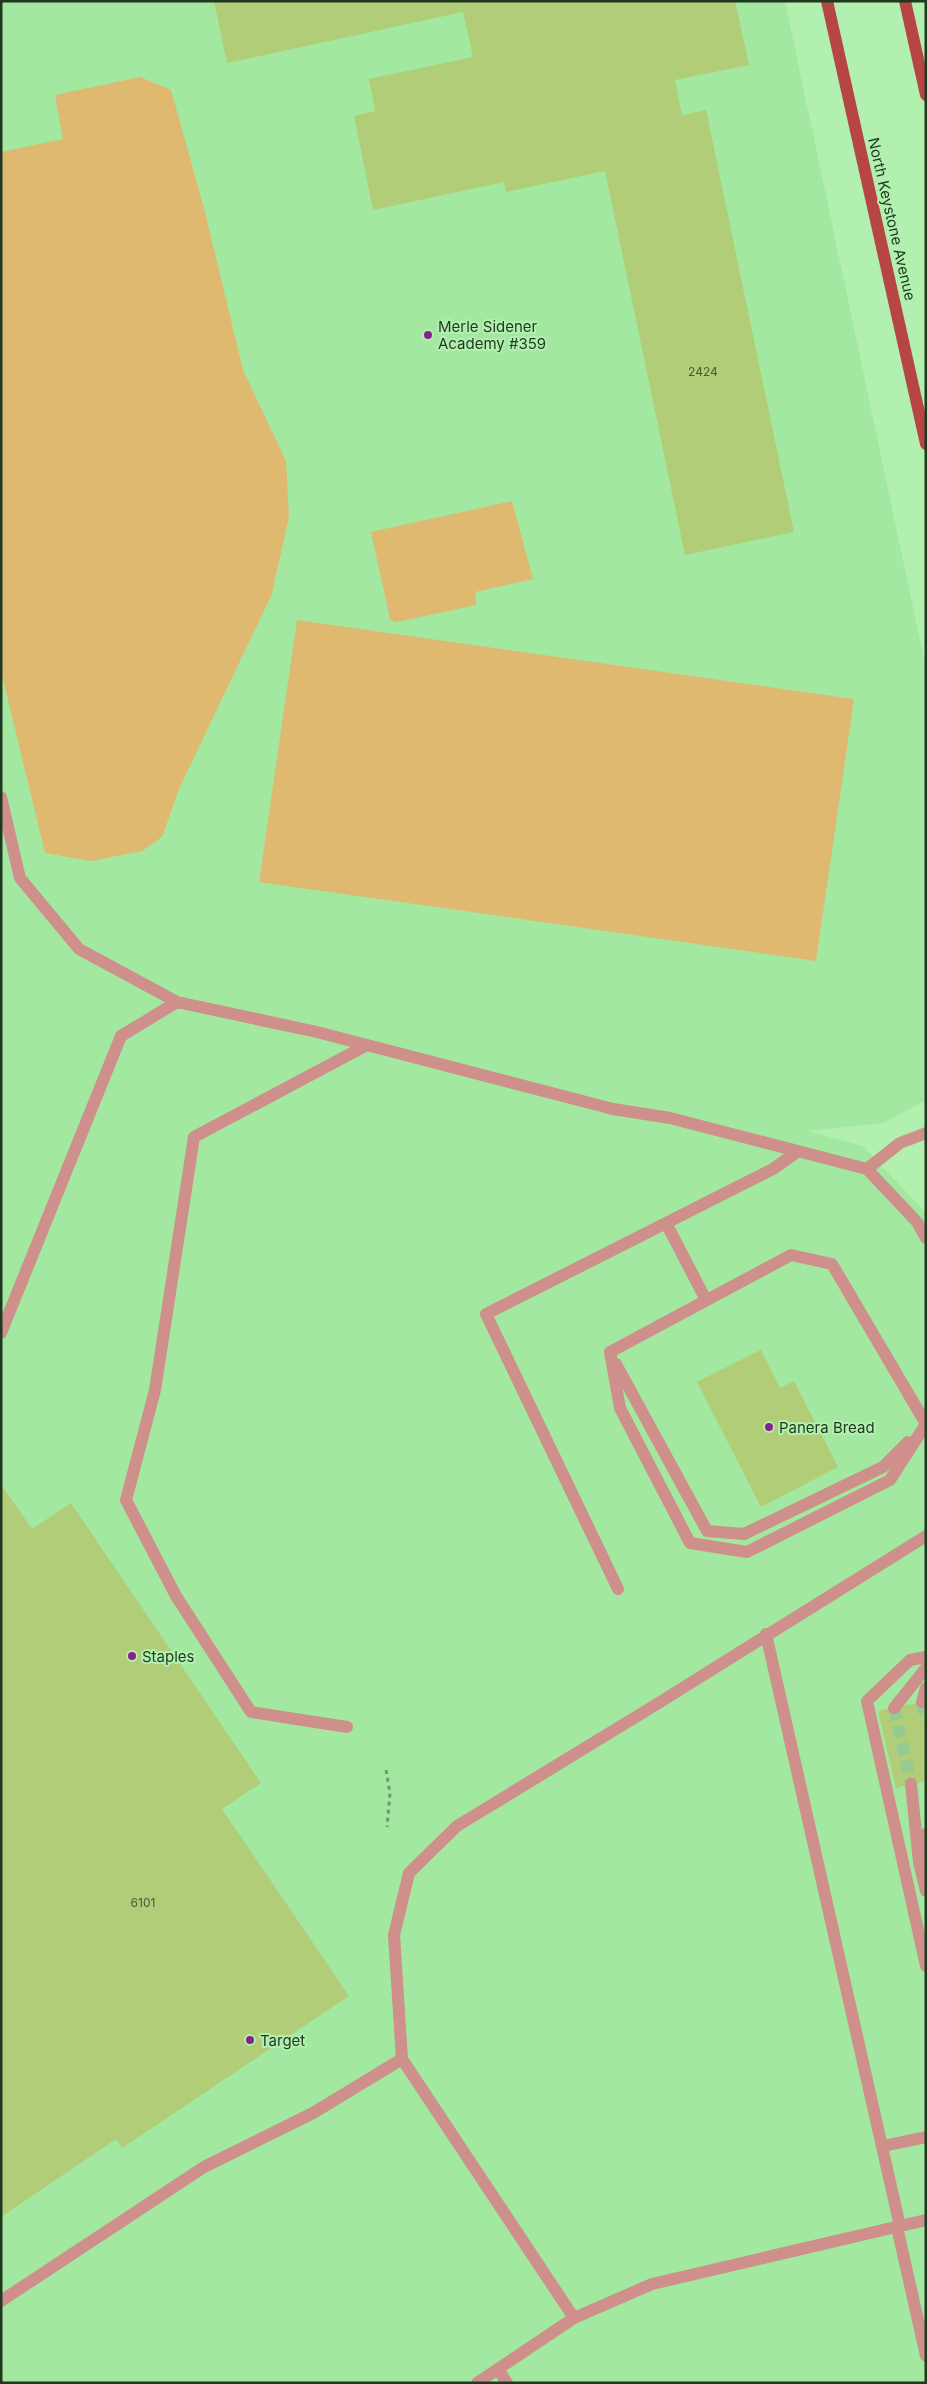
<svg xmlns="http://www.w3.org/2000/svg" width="927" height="2384" viewBox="0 0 927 2384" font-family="Inter,sans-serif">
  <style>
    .built { fill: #a3e8a1 }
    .green { fill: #deb96f }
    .building { fill: #b1cd78 }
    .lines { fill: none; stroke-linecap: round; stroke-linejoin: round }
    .minor-tunnel { stroke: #95cb93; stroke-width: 12; stroke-dasharray: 12 6; stroke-linecap: butt }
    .path { stroke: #6e9b6d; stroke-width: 3; stroke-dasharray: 4 4; stroke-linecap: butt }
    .minor { stroke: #cf8f8a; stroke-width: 12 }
    .major { stroke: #b74544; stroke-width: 12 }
    .poi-dot { fill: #84238e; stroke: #b2f0b0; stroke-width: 2 }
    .labels { text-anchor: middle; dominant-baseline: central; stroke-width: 4; stroke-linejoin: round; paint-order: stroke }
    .number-label { font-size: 12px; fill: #445d35 }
    .street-label { font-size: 15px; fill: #1f381f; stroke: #b2f0b0 }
    .poi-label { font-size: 15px; fill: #1f381f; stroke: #b2f0b0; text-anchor: start }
  </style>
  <rect width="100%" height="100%" fill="#b2f0b0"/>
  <!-- built -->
  <path class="built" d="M 1,1 L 785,1 L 926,669 L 926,1100 L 884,1123 L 807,1131 L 863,1146 L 926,1213 L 926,2383 L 1,2383 Z"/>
  <!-- green -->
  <path class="green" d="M 140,77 L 171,90 L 204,208 L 243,370 L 286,461 L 289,516 L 272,594 L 179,789 L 162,837 L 142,851 L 91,861 L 45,853 L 1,671 L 1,152 L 63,139 L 55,95 Z
    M 512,501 L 533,579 L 475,592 L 476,605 L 402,621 L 395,622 L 390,619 L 371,532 Z
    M 297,620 L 854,699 L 816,961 L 259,882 Z"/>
  <!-- building -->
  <path class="building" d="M 214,1 L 735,1 L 749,65 L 675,80 L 682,115 L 706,110 L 794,532 L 685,555 L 605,171 L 506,192 L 504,182 L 373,210 L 354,116 L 375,111 L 369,79 L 473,57 L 463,12 L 227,63 Z
    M 761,1350 L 780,1388 L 794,1381 L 838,1467 L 761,1507 L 697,1382 Z
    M 1,1484 L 32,1529 L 71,1503 L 261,1783 L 222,1809 L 349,1996 L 122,2148 L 116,2139 L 1,2217 Z
    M 926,1701 L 926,1781 L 896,1788 L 878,1711 Z"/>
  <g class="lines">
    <!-- minor-tunnel -->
    <path class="minor-tunnel" d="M 922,1702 L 926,1720
      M 894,1708 L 911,1784"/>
    <!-- path -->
    <path class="path" d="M 386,1770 L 390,1793 L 387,1827"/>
    <!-- minor -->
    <path class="minor" d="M 1,797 L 20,878 L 79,949 L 177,1002 L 317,1032 L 613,1109 L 670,1118 L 867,1169 L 917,1222 L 926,1238
      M 867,1169 L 900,1143 L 926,1133
      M 666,1223 L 706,1300
      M 1,1333 L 121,1036 L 177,1002
      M 610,1352 L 620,1408 L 690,1543 L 747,1552 L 890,1480 L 926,1424
      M 610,1352 L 791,1255 L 832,1264 L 926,1424
      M 616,1364 L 707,1531 L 744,1534 L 883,1467 L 908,1442
      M 618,1589 L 486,1314 L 773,1169 L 797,1152
      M 766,1634 L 900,2226 L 652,2284 L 574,2318 L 402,2059 L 394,1935 L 409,1873 L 457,1826 L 657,1704 L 926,1536
      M 926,1657 L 910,1660 L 867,1701 L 926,1966
      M 922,1702 L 926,1688
      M 894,1708 L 926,1668
      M 347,1727 L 251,1712 L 176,1596 L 126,1500 L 155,1390 L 194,1137 L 367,1045
      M 911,1784 L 919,1862
      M 926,1834 L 919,1862 L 926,1891
      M 883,2146 L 926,2137
      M 900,2226 L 926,2220
      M 897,2227 L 926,2356
      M 1,2301 L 204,2167 L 313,2113 L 402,2059
      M 498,2369 L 507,2383
      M 477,2383 L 574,2318"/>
    <!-- major -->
    <path class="major" d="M 827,1 L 926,444
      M 905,1 L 926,95"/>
  </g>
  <!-- markers -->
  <g class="poi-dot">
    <circle cx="428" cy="335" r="5"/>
    <circle cx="769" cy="1427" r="5"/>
    <circle cx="132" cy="1656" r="5"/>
    <circle cx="250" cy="2040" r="5"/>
  </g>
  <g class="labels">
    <!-- number labels -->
    <g class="number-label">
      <text x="703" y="371">2424</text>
      <text x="143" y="1902">6101</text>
    </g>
    <!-- street labels -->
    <g class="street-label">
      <text transform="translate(892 219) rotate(77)">North Keystone Avenue</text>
    </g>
    <!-- poi labels -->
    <g class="poi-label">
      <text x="438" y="326">Merle Sidener<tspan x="438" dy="17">Academy #359</tspan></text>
      <text x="779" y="1427">Panera Bread</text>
      <text x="142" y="1656">Staples</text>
      <text x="260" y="2040">Target</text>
    </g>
  </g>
  <!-- border -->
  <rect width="927" height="2384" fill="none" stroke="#1f381f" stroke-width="5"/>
</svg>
